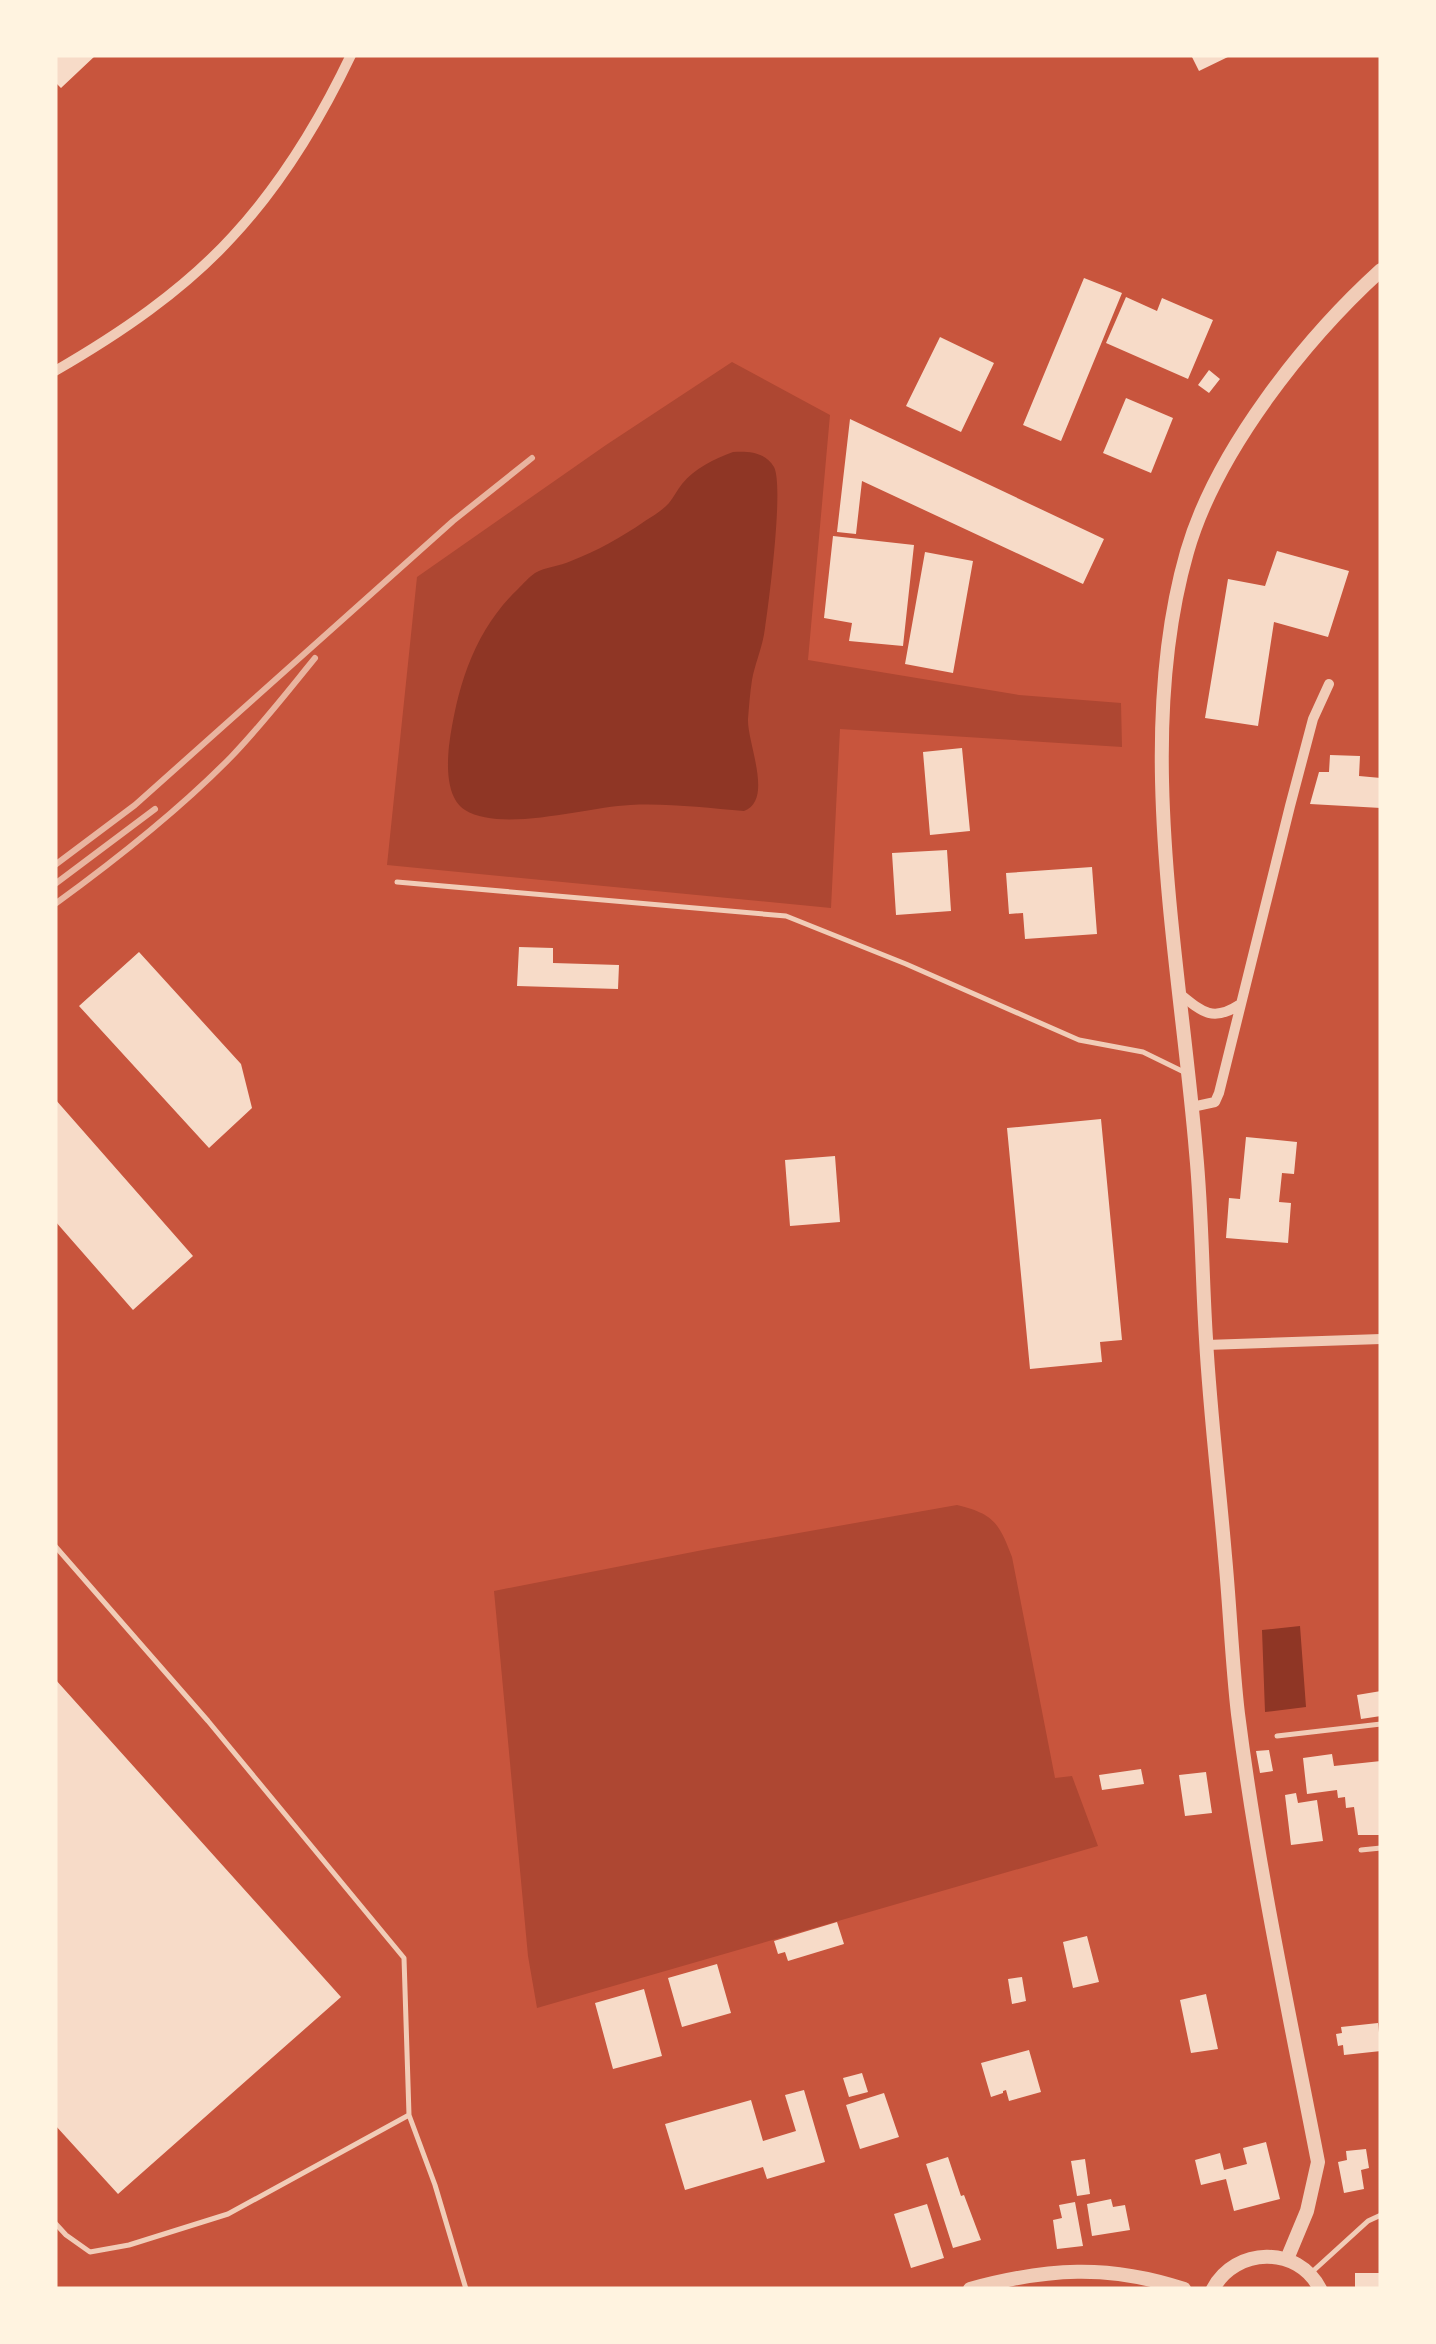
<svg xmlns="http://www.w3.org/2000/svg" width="1436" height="2344" viewBox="0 0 1436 2344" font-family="'DM Sans',sans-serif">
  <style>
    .green { fill: #ae4732 }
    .water { fill: #8f3625 }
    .building { fill: #f7dbc8 }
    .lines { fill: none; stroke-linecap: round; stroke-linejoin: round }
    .service { stroke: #f1ccb7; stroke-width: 5 }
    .minor { stroke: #f1ccb7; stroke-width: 10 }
    .tertiary { stroke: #f1ccb7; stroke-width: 14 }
    .rail { stroke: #e9b49f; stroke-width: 6 }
  </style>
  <rect width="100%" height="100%" fill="#c8553d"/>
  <!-- green -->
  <path class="green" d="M 732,362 L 830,415 L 808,660 L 1019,695 L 1121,703 L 1122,747 L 840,729 L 831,908 L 387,865 L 417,577 L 606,445 Z
    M 957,1505 C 994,1514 999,1523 1012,1557 L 1055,1778 L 1072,1776 L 1098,1846 L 537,2008 L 528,1956 L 494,1591 L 708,1549 Z"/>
  <!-- water -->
  <path class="water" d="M 733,452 C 749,451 765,452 774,467 C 784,486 769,602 765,628 C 763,646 755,663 752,680 C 750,693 749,706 748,719 C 747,743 774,800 744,811 C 707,808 668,803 630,805 C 587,807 502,833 465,810 C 446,798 447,765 449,746 C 457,687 474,631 518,589 C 523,584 529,577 535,573 C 545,567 560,566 571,561 C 597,551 622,537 645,521 C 653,516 663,510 669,503 C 674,497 677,490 682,484 C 695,468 714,459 733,452 Z
    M 1300,1626 L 1306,1707 L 1265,1712 L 1262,1630 Z"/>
  <!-- building -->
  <path class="building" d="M 55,55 L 96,55 L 61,88 L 55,82 Z
    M 1191,55 L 1232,55 L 1199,71 Z
    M 1084,278 L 1122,293 L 1061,441 L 1023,425 Z
    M 1126,297 L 1157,311 L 1162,298 L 1213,320 L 1188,379 L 1106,343 Z
    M 940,337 L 994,363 L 961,432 L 906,406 Z
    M 1209,370 L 1220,379 L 1209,393 L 1198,385 Z
    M 1126,398 L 1173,418 L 1151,473 L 1103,453 Z
    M 850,419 L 1104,539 L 1083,584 L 862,481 L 856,534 L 837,532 Z
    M 833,536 L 914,545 L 903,646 L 849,641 L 852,623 L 824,618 Z
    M 1277,551 L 1349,571 L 1328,637 L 1274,622 L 1258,726 L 1205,718 L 1228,579 L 1265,586 Z
    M 925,552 L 973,561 L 953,673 L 905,664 Z
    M 962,748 L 970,831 L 930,835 L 923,752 Z
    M 1330,755 L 1360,756 L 1359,776 L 1381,778 L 1381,808 L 1310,804 L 1319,772 L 1329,772 Z
    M 947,850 L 951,911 L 896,915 L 892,853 Z
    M 1092,867 L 1097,934 L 1025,939 L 1023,913 L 1009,914 L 1006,873 Z
    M 519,947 L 553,948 L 553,963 L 619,965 L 618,989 L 517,986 Z
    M 139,952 L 241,1064 L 252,1108 L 209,1148 L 79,1006 Z
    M 55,1099 L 193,1256 L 133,1310 L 55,1221 Z
    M 1101,1119 L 1122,1340 L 1100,1342 L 1102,1362 L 1030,1369 L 1007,1128 Z
    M 1246,1137 L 1297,1142 L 1294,1174 L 1282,1173 L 1279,1202 L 1291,1203 L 1288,1243 L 1226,1238 L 1229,1198 L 1240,1199 Z
    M 835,1156 L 840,1222 L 790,1226 L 785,1160 Z
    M 55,1679 L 341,1997 L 118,2194 L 55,2125 Z
    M 1381,1691 L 1381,1716 L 1361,1719 L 1357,1695 Z
    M 1269,1750 L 1273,1771 L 1260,1773 L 1256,1751 Z
    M 1332,1754 L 1334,1766 L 1381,1761 L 1381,1835 L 1358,1835 L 1354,1807 L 1346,1808 L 1345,1797 L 1338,1798 L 1337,1790 L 1307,1794 L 1303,1758 Z
    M 1141,1769 L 1144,1784 L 1102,1790 L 1099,1775 Z
    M 1206,1772 L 1212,1813 L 1185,1816 L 1179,1775 Z
    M 1296,1793 L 1298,1803 L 1317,1800 L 1323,1841 L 1291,1845 L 1285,1795 Z
    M 837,1922 L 844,1944 L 788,1961 L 785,1952 L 778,1954 L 774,1941 Z
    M 1087,1936 L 1099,1982 L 1073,1988 L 1063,1942 Z
    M 717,1964 L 731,2013 L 682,2027 L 668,1978 Z
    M 1022,1977 L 1026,2001 L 1012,2004 L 1008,1979 Z
    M 644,1989 L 662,2056 L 613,2069 L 595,2003 Z
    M 1206,1994 L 1218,2049 L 1191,2053 L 1180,2000 Z
    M 1378,2023 L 1381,2051 L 1344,2055 L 1343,2045 L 1338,2046 L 1336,2034 L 1342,2033 L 1341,2027 Z
    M 1029,2050 L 1041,2092 L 1009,2101 L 1006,2090 L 1003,2091 L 1003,2093 L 991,2097 L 981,2063 Z
    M 862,2073 L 868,2092 L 849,2097 L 843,2078 Z
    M 804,2090 L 825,2162 L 767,2179 L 763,2167 L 685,2190 L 665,2124 L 751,2100 L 763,2141 L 796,2131 L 785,2095 Z
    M 884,2093 L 899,2137 L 860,2149 L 846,2105 Z
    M 1266,2142 L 1280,2199 L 1234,2211 L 1226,2179 L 1201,2185 L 1195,2160 L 1220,2153 L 1224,2170 L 1247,2164 L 1243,2148 Z
    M 1366,2149 L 1369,2168 L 1361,2170 L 1364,2189 L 1344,2193 L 1338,2162 L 1347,2160 L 1346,2151 Z
    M 948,2157 L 961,2196 L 964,2195 L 981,2240 L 953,2248 L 926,2164 Z
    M 1085,2159 L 1090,2194 L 1077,2196 L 1071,2161 Z
    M 1111,2199 L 1113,2207 L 1125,2205 L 1130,2230 L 1092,2236 L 1087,2204 Z
    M 1075,2202 L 1083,2246 L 1057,2249 L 1053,2220 L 1062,2218 L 1059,2205 Z
    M 927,2204 L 944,2258 L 911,2268 L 894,2214 Z
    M 1355,2273 L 1381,2273 L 1381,2289 L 1355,2289 Z"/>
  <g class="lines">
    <!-- service -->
    <path class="service" d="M 397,882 L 786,916 L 906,964 L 1079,1040 L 1143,1052 L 1186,1073
      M 55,1546 L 208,1721 L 404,1958 L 409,2115 L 435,2185 L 466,2289
      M 1277,1736 L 1381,1724
      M 1361,1850 L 1381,1848
      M 55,2223 L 66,2235 L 90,2252 L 129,2245 L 228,2214 L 409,2115
      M 1312,2272 L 1368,2221 L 1381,2215"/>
    <!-- minor -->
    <path class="minor" d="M 55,371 C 119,334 183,291 233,236 C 282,183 320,120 351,55
      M 1180,994 C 1202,1012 1213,1022 1239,1005
      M 1192,1107 L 1215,1102 L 1219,1093 L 1290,806 L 1313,719 L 1329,684
      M 1206,1345 L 1381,1339"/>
    <!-- tertiary -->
    <path class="tertiary" d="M 1287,2259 L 1307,2211 L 1318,2162 C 1289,2013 1257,1864 1238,1714 C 1232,1662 1230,1609 1225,1556 C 1219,1484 1210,1412 1206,1339 C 1202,1277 1202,1214 1196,1152 C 1180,960 1133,740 1187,552 C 1216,451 1305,339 1381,270
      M 970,2289 C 1047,2268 1108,2264 1184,2289
      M 1213,2289 C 1235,2247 1298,2245 1320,2289"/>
    <!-- rail -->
    <path class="rail" d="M 55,865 L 135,805 L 453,521 L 532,458
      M 55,884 L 155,809
      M 55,904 C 117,859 177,812 231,757 C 261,726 288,691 315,658"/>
  </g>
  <!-- border -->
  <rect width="1436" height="2344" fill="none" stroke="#fff3e0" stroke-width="115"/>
</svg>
